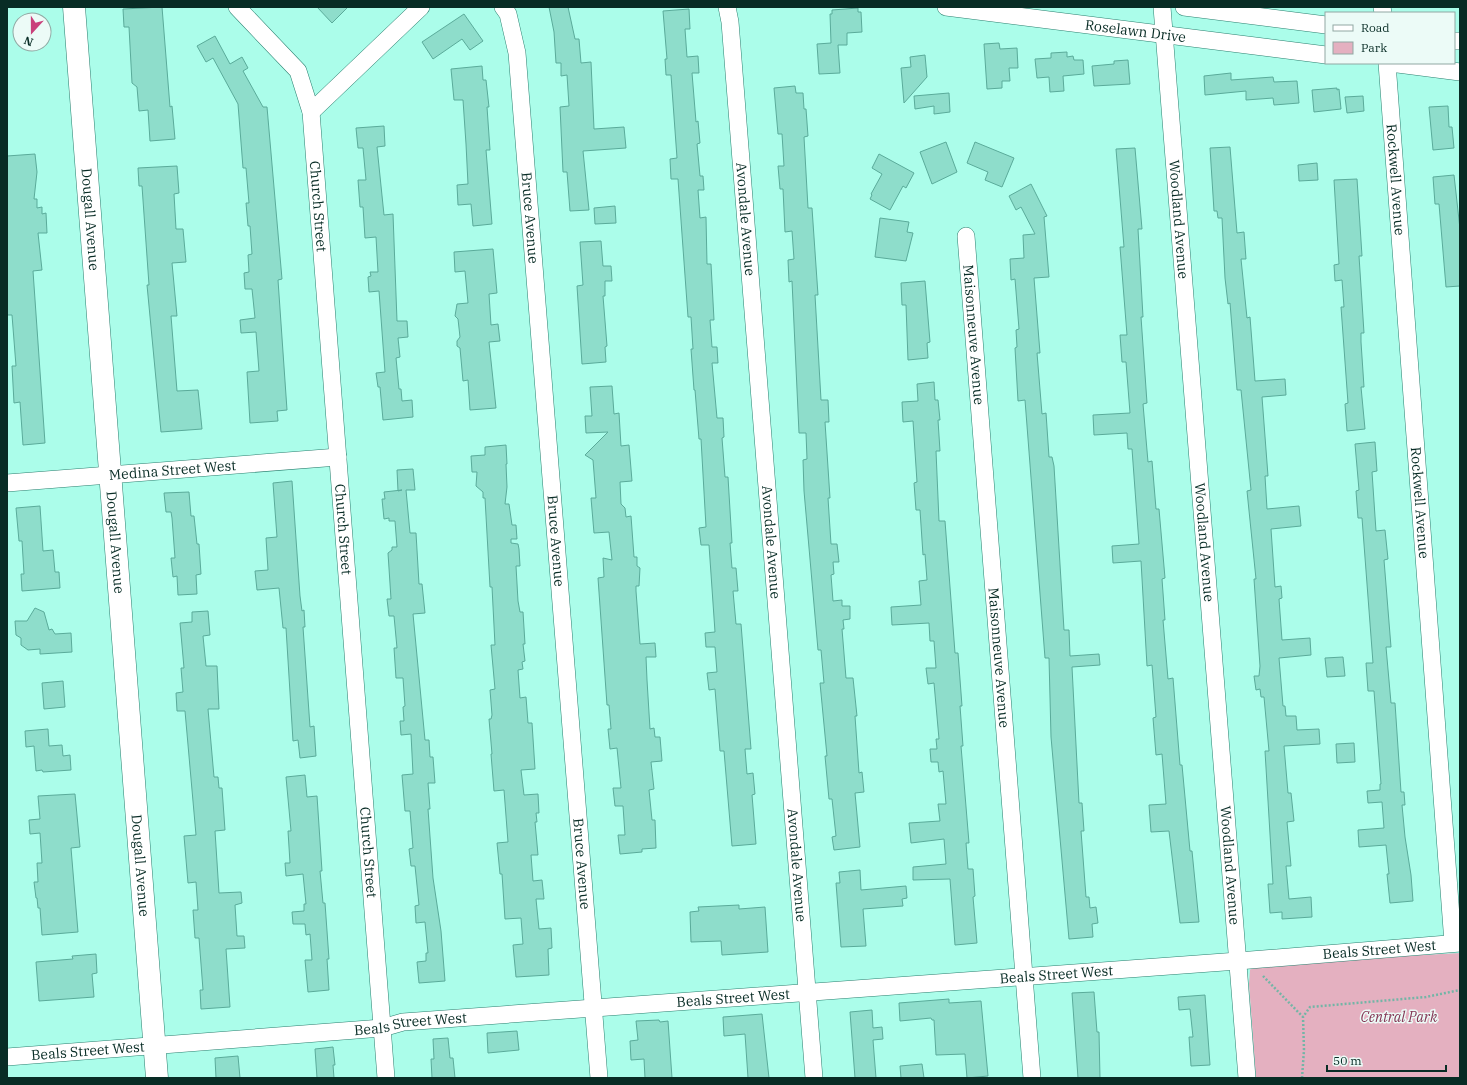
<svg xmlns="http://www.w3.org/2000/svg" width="1467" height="1085" viewBox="0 0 1467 1085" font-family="'IBM Plex Serif',serif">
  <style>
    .green { fill: #e4b0c0 }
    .building { fill: #8eddcb; stroke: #5aab9a }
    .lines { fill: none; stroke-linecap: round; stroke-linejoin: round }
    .minor-casing { stroke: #2b8070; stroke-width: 18 }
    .primary-casing { stroke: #2b8070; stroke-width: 23 }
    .path { stroke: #73b5a6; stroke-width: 2.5; stroke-dasharray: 2 2; stroke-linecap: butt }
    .minor { stroke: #fff; stroke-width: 17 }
    .primary { stroke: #fff; stroke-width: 22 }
    .labels { text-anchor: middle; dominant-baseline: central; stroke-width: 3; stroke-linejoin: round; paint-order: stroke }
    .street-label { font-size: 14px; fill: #082c25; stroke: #ecfbf7 }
    .park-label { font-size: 14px; font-style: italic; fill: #843655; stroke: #ecfbf7 }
  </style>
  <rect width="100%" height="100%" fill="#abfdea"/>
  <!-- green -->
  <path class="green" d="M 1460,953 L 1460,1078 L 1256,1078 L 1249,984 L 1250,970 L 1255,964 Z"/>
  <!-- building -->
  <path class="building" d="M 162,7 L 170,107 L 172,106 L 175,139 L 150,141 L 148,110 L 139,111 L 137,87 L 132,83 L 129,27 L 124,27 L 123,9 Z
    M 317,7 L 348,7 L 332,23 Z
    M 549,7 L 568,7 L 575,39 L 579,39 L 581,63 L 591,62 L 594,129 L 624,127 L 626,148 L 583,151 L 589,210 L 570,211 L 567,172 L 563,172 L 560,107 L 569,106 L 567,75 L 561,76 L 561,63 L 556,63 L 554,32 Z
    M 858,8 L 858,12 L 861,12 L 862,32 L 847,33 L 847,45 L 838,45 L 840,73 L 819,74 L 817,44 L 831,43 L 830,14 L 832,14 L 832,10 Z
    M 689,9 L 690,29 L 685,29 L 687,57 L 698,56 L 699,73 L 692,73 L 696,122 L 698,121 L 700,143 L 697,144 L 700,176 L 703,176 L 704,190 L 698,190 L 700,218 L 706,217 L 707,264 L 711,264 L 714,320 L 710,320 L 712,347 L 717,347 L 718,363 L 712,363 L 717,418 L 723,418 L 724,437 L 722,438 L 725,477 L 728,477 L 732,543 L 730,543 L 732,568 L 736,568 L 738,591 L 733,591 L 736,624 L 741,624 L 751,749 L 745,749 L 747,774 L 753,773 L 755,794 L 752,795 L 756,844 L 732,846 L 724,751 L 720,751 L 715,689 L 709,690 L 707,673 L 717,672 L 715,647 L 706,647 L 705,633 L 715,632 L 709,545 L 701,545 L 699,528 L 706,527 L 701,439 L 699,439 L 695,390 L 694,390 L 691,349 L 693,349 L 691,317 L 688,317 L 678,179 L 671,179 L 670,159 L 677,158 L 671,75 L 666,75 L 665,59 L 667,59 L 663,11 Z
    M 464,14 L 483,41 L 470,50 L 462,39 L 433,59 L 422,42 Z
    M 215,36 L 230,64 L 242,57 L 248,68 L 243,71 L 263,107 L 267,107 L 282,279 L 278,280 L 287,410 L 277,411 L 278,421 L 250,423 L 247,372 L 259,371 L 256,332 L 241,333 L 240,320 L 255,318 L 252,289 L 245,289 L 244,273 L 249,272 L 248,255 L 252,254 L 250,226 L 248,226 L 246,203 L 249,203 L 246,168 L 243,168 L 238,104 L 213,58 L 206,62 L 197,46 Z
    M 999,43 L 1000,49 L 1017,48 L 1018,68 L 1009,68 L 1010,81 L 1002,81 L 1002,88 L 987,89 L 984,44 Z
    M 1067,52 L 1067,57 L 1073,56 L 1074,60 L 1083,60 L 1084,74 L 1063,76 L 1064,91 L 1050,92 L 1049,77 L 1037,78 L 1035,59 L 1051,58 L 1051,53 Z
    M 925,55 L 927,77 L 904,103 L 901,68 L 911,67 L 910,57 Z
    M 1128,60 L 1130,84 L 1094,86 L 1092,66 L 1114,64 L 1114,61 Z
    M 482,66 L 483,80 L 486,80 L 489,107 L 487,107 L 490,150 L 486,150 L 492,224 L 473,226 L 471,204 L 458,205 L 457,185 L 468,184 L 466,144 L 463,100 L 454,100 L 451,69 Z
    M 1231,73 L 1231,80 L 1273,77 L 1274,82 L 1297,81 L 1299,103 L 1274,105 L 1273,98 L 1246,100 L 1246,91 L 1205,95 L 1204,76 Z
    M 795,86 L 796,93 L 803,93 L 804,109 L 806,109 L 808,136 L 804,137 L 808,208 L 812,208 L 818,295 L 815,295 L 821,400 L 828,400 L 829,422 L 825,422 L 830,498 L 828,498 L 831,544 L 837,544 L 839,562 L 833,562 L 834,574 L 831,575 L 833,601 L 842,600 L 842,606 L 850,606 L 850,619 L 843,620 L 844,629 L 842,629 L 846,678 L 853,678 L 857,716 L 855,716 L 859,773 L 862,772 L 864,792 L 855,793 L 860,847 L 834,850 L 832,837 L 836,836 L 832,799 L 829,799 L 825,756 L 827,756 L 820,683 L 824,683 L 821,650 L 818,650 L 804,491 L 803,460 L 807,459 L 806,433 L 799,433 L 792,281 L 789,282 L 788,260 L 794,259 L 792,231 L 785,232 L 783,189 L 780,189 L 778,166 L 784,166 L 782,134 L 778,134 L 774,88 Z
    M 1337,88 L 1337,90 L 1339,89 L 1341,109 L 1314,112 L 1312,90 Z
    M 949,93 L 950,112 L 934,114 L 934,106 L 915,109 L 914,96 Z
    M 1363,96 L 1364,111 L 1347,113 L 1345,97 Z
    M 1448,106 L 1449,127 L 1452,127 L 1454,148 L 1433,150 L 1429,107 Z
    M 384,126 L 385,146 L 377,147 L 384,215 L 393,214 L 397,321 L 407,321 L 408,337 L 398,338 L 400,357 L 396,358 L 399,389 L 401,389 L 402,401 L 412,400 L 413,417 L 383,420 L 380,387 L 378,387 L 376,373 L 385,372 L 379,291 L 369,292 L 368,277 L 371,276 L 370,272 L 378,272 L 376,237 L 365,238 L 363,207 L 360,207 L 358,180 L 366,180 L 363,148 L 358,148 L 356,128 Z
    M 946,142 L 957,172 L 932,184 L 920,152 Z
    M 975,142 L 1014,158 L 1002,187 L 985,180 L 988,172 L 967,163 Z
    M 1230,147 L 1237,233 L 1244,232 L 1246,259 L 1241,259 L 1247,318 L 1250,317 L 1255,381 L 1285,379 L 1286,395 L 1262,397 L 1268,476 L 1265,476 L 1267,509 L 1299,506 L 1301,526 L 1271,529 L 1275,587 L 1281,586 L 1282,598 L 1279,599 L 1282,640 L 1310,638 L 1311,655 L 1279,658 L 1283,706 L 1285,706 L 1286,716 L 1296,716 L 1297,730 L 1319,729 L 1320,744 L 1284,746 L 1288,793 L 1291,793 L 1294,821 L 1287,822 L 1291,866 L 1286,866 L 1289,899 L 1311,897 L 1312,917 L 1282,919 L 1282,912 L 1270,913 L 1268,884 L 1273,884 L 1265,751 L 1269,751 L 1264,697 L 1261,697 L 1260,689 L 1256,690 L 1254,676 L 1259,676 L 1260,666 L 1254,579 L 1256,579 L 1247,491 L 1251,490 L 1241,390 L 1237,390 L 1230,303 L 1228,304 L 1225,278 L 1222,218 L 1218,218 L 1217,211 L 1214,211 L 1210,148 Z
    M 1135,148 L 1142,229 L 1138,229 L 1143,317 L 1141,317 L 1147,403 L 1143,404 L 1148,462 L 1152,461 L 1156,509 L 1159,509 L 1165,578 L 1162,579 L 1165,620 L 1163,620 L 1168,679 L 1173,678 L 1180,765 L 1182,765 L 1190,851 L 1192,851 L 1199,922 L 1180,923 L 1169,831 L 1151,832 L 1149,805 L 1166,804 L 1162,754 L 1156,755 L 1153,718 L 1156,717 L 1152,665 L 1147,666 L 1141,561 L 1113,563 L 1112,546 L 1139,544 L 1132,449 L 1128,449 L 1127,433 L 1094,435 L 1093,415 L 1130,413 L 1126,362 L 1122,362 L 1120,335 L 1127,335 L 1120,247 L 1124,247 L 1116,149 Z
    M 35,154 L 37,172 L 34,199 L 37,199 L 37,208 L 42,207 L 42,214 L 46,213 L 47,233 L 38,233 L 42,270 L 33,271 L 45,443 L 23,445 L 20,402 L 14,403 L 12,366 L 16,366 L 12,315 L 7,315 L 7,156 Z
    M 879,154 L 914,173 L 906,188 L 903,186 L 890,210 L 870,199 L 872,195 L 871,194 L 882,174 L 872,168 Z
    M 1317,163 L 1318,180 L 1299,181 L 1298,165 Z
    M 177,166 L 179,193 L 174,194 L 176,229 L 183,229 L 186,262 L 172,263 L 177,316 L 171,316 L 177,391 L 198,390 L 202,429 L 161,432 L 147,285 L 149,285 L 142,186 L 139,186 L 138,168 Z
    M 1454,175 L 1460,229 L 1460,286 L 1446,287 L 1439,204 L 1435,204 L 1433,177 Z
    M 1357,179 L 1362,256 L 1359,256 L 1364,333 L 1361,333 L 1361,342 L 1364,387 L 1361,387 L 1365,429 L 1347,431 L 1345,404 L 1348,403 L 1341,307 L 1344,307 L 1342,280 L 1335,281 L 1334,265 L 1339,264 L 1334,180 Z
    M 1031,184 L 1047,216 L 1044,217 L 1049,277 L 1034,278 L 1040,353 L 1037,353 L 1042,414 L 1046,413 L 1049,457 L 1052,457 L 1054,466 L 1064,630 L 1069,630 L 1070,656 L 1099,654 L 1100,665 L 1072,667 L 1079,803 L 1082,803 L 1084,831 L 1081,831 L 1086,897 L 1089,897 L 1090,908 L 1096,907 L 1098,923 L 1092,924 L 1093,937 L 1069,939 L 1051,737 L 1049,658 L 1045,658 L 1025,400 L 1018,401 L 1015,348 L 1017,347 L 1016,330 L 1019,329 L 1015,279 L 1011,280 L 1010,259 L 1024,258 L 1023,235 L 1035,234 L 1021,207 L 1016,210 L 1009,196 Z
    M 615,206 L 616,223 L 595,224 L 594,208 Z
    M 880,218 L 909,222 L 907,232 L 913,233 L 906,261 L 875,257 Z
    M 601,241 L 603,266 L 611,266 L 612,281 L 605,281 L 605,296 L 603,296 L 607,346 L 605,347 L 606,362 L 582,364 L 577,286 L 583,285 L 580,242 Z
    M 493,249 L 497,293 L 489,294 L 491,325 L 498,324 L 500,341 L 489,342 L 496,408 L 470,410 L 468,380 L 463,381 L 460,348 L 457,346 L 457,341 L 460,337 L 458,319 L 455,316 L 457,304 L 468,303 L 465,271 L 455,272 L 454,252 Z
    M 925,281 L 930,342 L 927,343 L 928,358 L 908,360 L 906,305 L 902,305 L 901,283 Z
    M 934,382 L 935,400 L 938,400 L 940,420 L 938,420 L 940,451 L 936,451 L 939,521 L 945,521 L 955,653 L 958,653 L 962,706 L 960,706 L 963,746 L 961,746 L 969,843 L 966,843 L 968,869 L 973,869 L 975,896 L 973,897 L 977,943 L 955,945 L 950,879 L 913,880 L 913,867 L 946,864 L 944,839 L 911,843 L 909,823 L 940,821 L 938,804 L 946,804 L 943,771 L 939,772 L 938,762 L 931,762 L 930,749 L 937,749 L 936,739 L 939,739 L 934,683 L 928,684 L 926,668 L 936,668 L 934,641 L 930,641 L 929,623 L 892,625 L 891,607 L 921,605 L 919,581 L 927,580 L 925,554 L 923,555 L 920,510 L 916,510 L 914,483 L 917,482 L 913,421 L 903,422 L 902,402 L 918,401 L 917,384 Z
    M 612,386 L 614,414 L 619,413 L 621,446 L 629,445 L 632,481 L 620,482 L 621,504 L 625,508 L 626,517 L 631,516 L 634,557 L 637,557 L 637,566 L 640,568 L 639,586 L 636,586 L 636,591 L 640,644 L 655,643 L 656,657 L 646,657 L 647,680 L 650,729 L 654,728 L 655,737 L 660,737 L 662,761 L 651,762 L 654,789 L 649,790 L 652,820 L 655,820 L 656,848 L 642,849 L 642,852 L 620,854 L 618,835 L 625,835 L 623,806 L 615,806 L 613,788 L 621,788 L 617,748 L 610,749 L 608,729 L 611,729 L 609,705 L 607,705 L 598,578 L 604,577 L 603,558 L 612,560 L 609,532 L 594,533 L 591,498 L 596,498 L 593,460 L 585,455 L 608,432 L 586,433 L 585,416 L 592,416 L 590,387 Z
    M 1375,442 L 1377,471 L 1372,472 L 1376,531 L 1385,530 L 1388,559 L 1384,560 L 1391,647 L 1386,647 L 1391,703 L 1395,703 L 1401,792 L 1404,792 L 1405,805 L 1402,805 L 1405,837 L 1411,875 L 1413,901 L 1390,903 L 1387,874 L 1389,874 L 1386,845 L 1359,847 L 1358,830 L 1384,828 L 1382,802 L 1368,803 L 1367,791 L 1380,790 L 1380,784 L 1381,784 L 1374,691 L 1368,691 L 1366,663 L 1373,663 L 1362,518 L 1358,518 L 1356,491 L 1359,490 L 1355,444 Z
    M 506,445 L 507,464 L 506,464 L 507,487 L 505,504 L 509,504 L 512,525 L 516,525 L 517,539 L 511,539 L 511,543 L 518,544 L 519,549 L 520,566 L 516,566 L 518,601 L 520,612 L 523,612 L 525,644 L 523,644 L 525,661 L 522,662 L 523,669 L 518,670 L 520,698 L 526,697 L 528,723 L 532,723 L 535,769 L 521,770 L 524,795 L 538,794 L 539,813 L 536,813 L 537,822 L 535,822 L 538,855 L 531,855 L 533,881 L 542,880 L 544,899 L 536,899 L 539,929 L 551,928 L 552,948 L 548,949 L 549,975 L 516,977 L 513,945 L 523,944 L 521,918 L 505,919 L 502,874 L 500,874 L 497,843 L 508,842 L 504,790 L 494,791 L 491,754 L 492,754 L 489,719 L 491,719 L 492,715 L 490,690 L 495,689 L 491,645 L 495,645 L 492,587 L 490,587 L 485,498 L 483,498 L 483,492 L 476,486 L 477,472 L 472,472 L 471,456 L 485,455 L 485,447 Z
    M 413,469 L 415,490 L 406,490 L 410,533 L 416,533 L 419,584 L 422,584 L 425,613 L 413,614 L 425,740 L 429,740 L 430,757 L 433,757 L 435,783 L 428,783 L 430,809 L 428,809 L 433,878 L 441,931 L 445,981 L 419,983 L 417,962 L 426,961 L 426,953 L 428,953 L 425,922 L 416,923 L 415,906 L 419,905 L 415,866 L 411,866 L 409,849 L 413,848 L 410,811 L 405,811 L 402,775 L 413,774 L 411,734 L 401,735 L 400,721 L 404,721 L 403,707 L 405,706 L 403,678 L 396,678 L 394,648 L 397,648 L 394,616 L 389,616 L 387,599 L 391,599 L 388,553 L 392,550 L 392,547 L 397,547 L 395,521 L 389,521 L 389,518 L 384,519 L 382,499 L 385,499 L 384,492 L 402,490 L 398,491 L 397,470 Z
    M 292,481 L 300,596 L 302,611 L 304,610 L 305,627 L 303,627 L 310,727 L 314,726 L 316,756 L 300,758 L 298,740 L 293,741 L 286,628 L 283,628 L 279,588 L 257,590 L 255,571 L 268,570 L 266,538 L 277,537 L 273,483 Z
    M 189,492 L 191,516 L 194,516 L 197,544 L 199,544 L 201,574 L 196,575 L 197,594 L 178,595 L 177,576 L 173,577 L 171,558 L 175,558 L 172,518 L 171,512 L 166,512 L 164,493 Z
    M 40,506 L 43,551 L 53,550 L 55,572 L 59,572 L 60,588 L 22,591 L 21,574 L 24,574 L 22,541 L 19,541 L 16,508 Z
    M 35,608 L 44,612 L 49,630 L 52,629 L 55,634 L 71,633 L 72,652 L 40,654 L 40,649 L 28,650 L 21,645 L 21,638 L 16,635 L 15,621 L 27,621 Z
    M 208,611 L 210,635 L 203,636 L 206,666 L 217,666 L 219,709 L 208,709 L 214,777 L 218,777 L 219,788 L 222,788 L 225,830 L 215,831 L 219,893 L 241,892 L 242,903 L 235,905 L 237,936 L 244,936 L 245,948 L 226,949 L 230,1007 L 201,1009 L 200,990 L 203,990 L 199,938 L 195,938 L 193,910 L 198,910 L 196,882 L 188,883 L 184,836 L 196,835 L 185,711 L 177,711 L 176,693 L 183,692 L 181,668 L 184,668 L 180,623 L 192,622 L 192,612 Z
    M 1343,657 L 1345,676 L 1327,677 L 1325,658 Z
    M 63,681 L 65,707 L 44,709 L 42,683 Z
    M 48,729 L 49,746 L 62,745 L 63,756 L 70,755 L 71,770 L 43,772 L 42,770 L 36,771 L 34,746 L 26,747 L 25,731 Z
    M 1354,743 L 1355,762 L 1337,763 L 1336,744 Z
    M 305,775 L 307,797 L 317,796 L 322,871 L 320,871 L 323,903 L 325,903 L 329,959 L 327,959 L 329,990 L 308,992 L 305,960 L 312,960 L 310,934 L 306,935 L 305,924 L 293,924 L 292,912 L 304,911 L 304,904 L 306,904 L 303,874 L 286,876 L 285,863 L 290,863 L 288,831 L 291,831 L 286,777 Z
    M 75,794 L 80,847 L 71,848 L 78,932 L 42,935 L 40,908 L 38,908 L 37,898 L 36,898 L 34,882 L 38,882 L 37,863 L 42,863 L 40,833 L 30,834 L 29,820 L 40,819 L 38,796 Z
    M 860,870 L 861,890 L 906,886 L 907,898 L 902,899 L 903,906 L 863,909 L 866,946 L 841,947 L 836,883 L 840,883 L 839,872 Z
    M 739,905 L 739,909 L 765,907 L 768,952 L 722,955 L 721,941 L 691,942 L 690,912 L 699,911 L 698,907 Z
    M 96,954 L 97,973 L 92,974 L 94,997 L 39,1001 L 36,962 L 73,959 L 72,956 Z
    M 1094,992 L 1097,1032 L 1099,1032 L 1100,1078 L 1078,1078 L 1072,993 Z
    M 1205,995 L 1210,1065 L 1191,1066 L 1189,1037 L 1193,1037 L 1190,1009 L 1179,1010 L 1178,997 Z
    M 949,999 L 949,1003 L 981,1001 L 988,1076 L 967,1078 L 965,1054 L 936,1055 L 934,1020 L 932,1020 L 931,1018 L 900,1021 L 899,1003 Z
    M 872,1010 L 873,1028 L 882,1027 L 883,1039 L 873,1040 L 876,1078 L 855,1078 L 850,1012 Z
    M 762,1014 L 769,1078 L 748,1078 L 745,1034 L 724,1036 L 723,1017 Z
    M 659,1020 L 660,1022 L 668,1021 L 672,1078 L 645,1078 L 644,1059 L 631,1060 L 630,1041 L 638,1040 L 636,1021 Z
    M 517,1031 L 519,1050 L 488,1053 L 487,1033 Z
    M 448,1038 L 450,1058 L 453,1058 L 455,1078 L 432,1078 L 431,1059 L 434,1059 L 433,1039 Z
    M 333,1047 L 335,1065 L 333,1065 L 334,1078 L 317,1078 L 315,1049 Z
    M 238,1056 L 240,1078 L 216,1078 L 215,1058 Z
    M 922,1064 L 924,1078 L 901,1078 L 900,1066 Z"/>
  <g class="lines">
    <!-- minor casing -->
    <g class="minor-casing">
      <g id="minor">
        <path id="s1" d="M 237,7 L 298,71 L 311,112 L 386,1078"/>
        <path id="s2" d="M 503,7 L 508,14 L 517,53 L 599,1078"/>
        <path id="s3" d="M 727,7 L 730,22 L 814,1078"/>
        <path id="s4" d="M 946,7 L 1326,55"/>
        <path id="s5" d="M 1162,7 L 1247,1078"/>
        <path d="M 1184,7 L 1326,25"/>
        <path d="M 1382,7 L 1383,13"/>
        <path d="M 1454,41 L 1460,41"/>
        <path id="s6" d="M 1387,63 L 1453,943"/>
        <path d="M 1390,63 L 1460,72"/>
        <path d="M 311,112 L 421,7"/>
        <path id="s7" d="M 966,236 L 1032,1078"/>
        <path id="s8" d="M 7,483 L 338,457"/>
        <path id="s9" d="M 7,1057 L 382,1028 L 403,1022 L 1238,961 L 1460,943"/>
      </g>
    </g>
    <!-- primary casing -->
    <g class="primary-casing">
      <g id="primary">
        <path id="s10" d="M 74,7 L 157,1078"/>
      </g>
    </g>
    <!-- path -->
    <path class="path" d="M 1263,976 L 1303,1017
      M 1302,1078 L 1304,1050 L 1303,1017 L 1310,1007 L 1426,997 L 1460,990"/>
    <!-- minor -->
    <use href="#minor" class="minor"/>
    <!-- primary -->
    <use href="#primary" class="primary"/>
  </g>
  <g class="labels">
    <!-- street labels -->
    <g class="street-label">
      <text stroke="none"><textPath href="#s4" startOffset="191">Roselawn Drive</textPath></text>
      <text stroke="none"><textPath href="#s6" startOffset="117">Rockwell Avenue</textPath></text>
      <text stroke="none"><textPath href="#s1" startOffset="226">Church Street</textPath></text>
      <text stroke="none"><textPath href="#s2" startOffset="214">Bruce Avenue</textPath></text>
      <text stroke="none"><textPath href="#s10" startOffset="213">Dougall Avenue</textPath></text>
      <text stroke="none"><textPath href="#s3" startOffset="213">Avondale Avenue</textPath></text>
      <text stroke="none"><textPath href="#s5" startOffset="213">Woodland Avenue</textPath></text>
      <text stroke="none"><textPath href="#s7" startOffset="99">Maisonneuve Avenue</textPath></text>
      <text stroke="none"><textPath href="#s8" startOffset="166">Medina Street West</textPath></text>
      <text stroke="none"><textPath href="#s6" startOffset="441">Rockwell Avenue</textPath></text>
      <text stroke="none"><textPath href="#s1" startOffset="550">Church Street</textPath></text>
      <text stroke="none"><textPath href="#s2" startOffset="538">Bruce Avenue</textPath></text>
      <text stroke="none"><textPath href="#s10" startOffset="537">Dougall Avenue</textPath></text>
      <text stroke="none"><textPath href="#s3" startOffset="537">Avondale Avenue</textPath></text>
      <text stroke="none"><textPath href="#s5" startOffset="537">Woodland Avenue</textPath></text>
      <text stroke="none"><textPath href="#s7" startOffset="423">Maisonneuve Avenue</textPath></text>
      <text stroke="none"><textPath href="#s1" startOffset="874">Church Street</textPath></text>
      <text stroke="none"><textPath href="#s2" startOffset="862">Bruce Avenue</textPath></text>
      <text stroke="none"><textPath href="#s3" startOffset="861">Avondale Avenue</textPath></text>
      <text stroke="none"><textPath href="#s5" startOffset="861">Woodland Avenue</textPath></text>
      <text stroke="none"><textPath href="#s10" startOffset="861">Dougall Avenue</textPath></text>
      <text stroke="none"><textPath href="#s9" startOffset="1377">Beals Street West</textPath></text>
      <text stroke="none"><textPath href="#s9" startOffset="1053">Beals Street West</textPath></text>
      <text stroke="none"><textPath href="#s9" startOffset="729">Beals Street West</textPath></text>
      <text stroke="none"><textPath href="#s9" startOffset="405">Beals Street West</textPath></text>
      <text stroke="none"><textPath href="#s9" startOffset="81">Beals Street West</textPath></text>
    </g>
    <!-- park labels -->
    <g class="park-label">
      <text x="1399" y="1017">Central Park</text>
    </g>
  </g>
  <!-- border -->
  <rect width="1467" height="1085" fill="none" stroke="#082c25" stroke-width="16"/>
  <!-- legend -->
  <rect x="1325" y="12" width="130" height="52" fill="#ecfbf7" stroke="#91a8a3"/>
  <rect x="1333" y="25" width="20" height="6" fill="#ffffff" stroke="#91a8a3"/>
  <text x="1361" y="32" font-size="12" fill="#082c25">Road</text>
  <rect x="1333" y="42" width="20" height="12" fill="#e4b0c0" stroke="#91a8a3"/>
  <text x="1361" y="52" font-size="12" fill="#082c25">Park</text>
  <!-- north arrow -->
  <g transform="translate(32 32) rotate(201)"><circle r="19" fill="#ecfbf7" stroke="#91a8a3"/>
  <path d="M0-3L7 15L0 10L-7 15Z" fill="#c9407b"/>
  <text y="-6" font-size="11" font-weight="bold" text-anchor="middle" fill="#082c25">N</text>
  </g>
  <!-- scale -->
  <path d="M1327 1065v6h119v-6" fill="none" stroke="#082c25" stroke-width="2"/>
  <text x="1333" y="1065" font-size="12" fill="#082c25" stroke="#ecfbf7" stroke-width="3" paint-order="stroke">50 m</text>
</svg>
